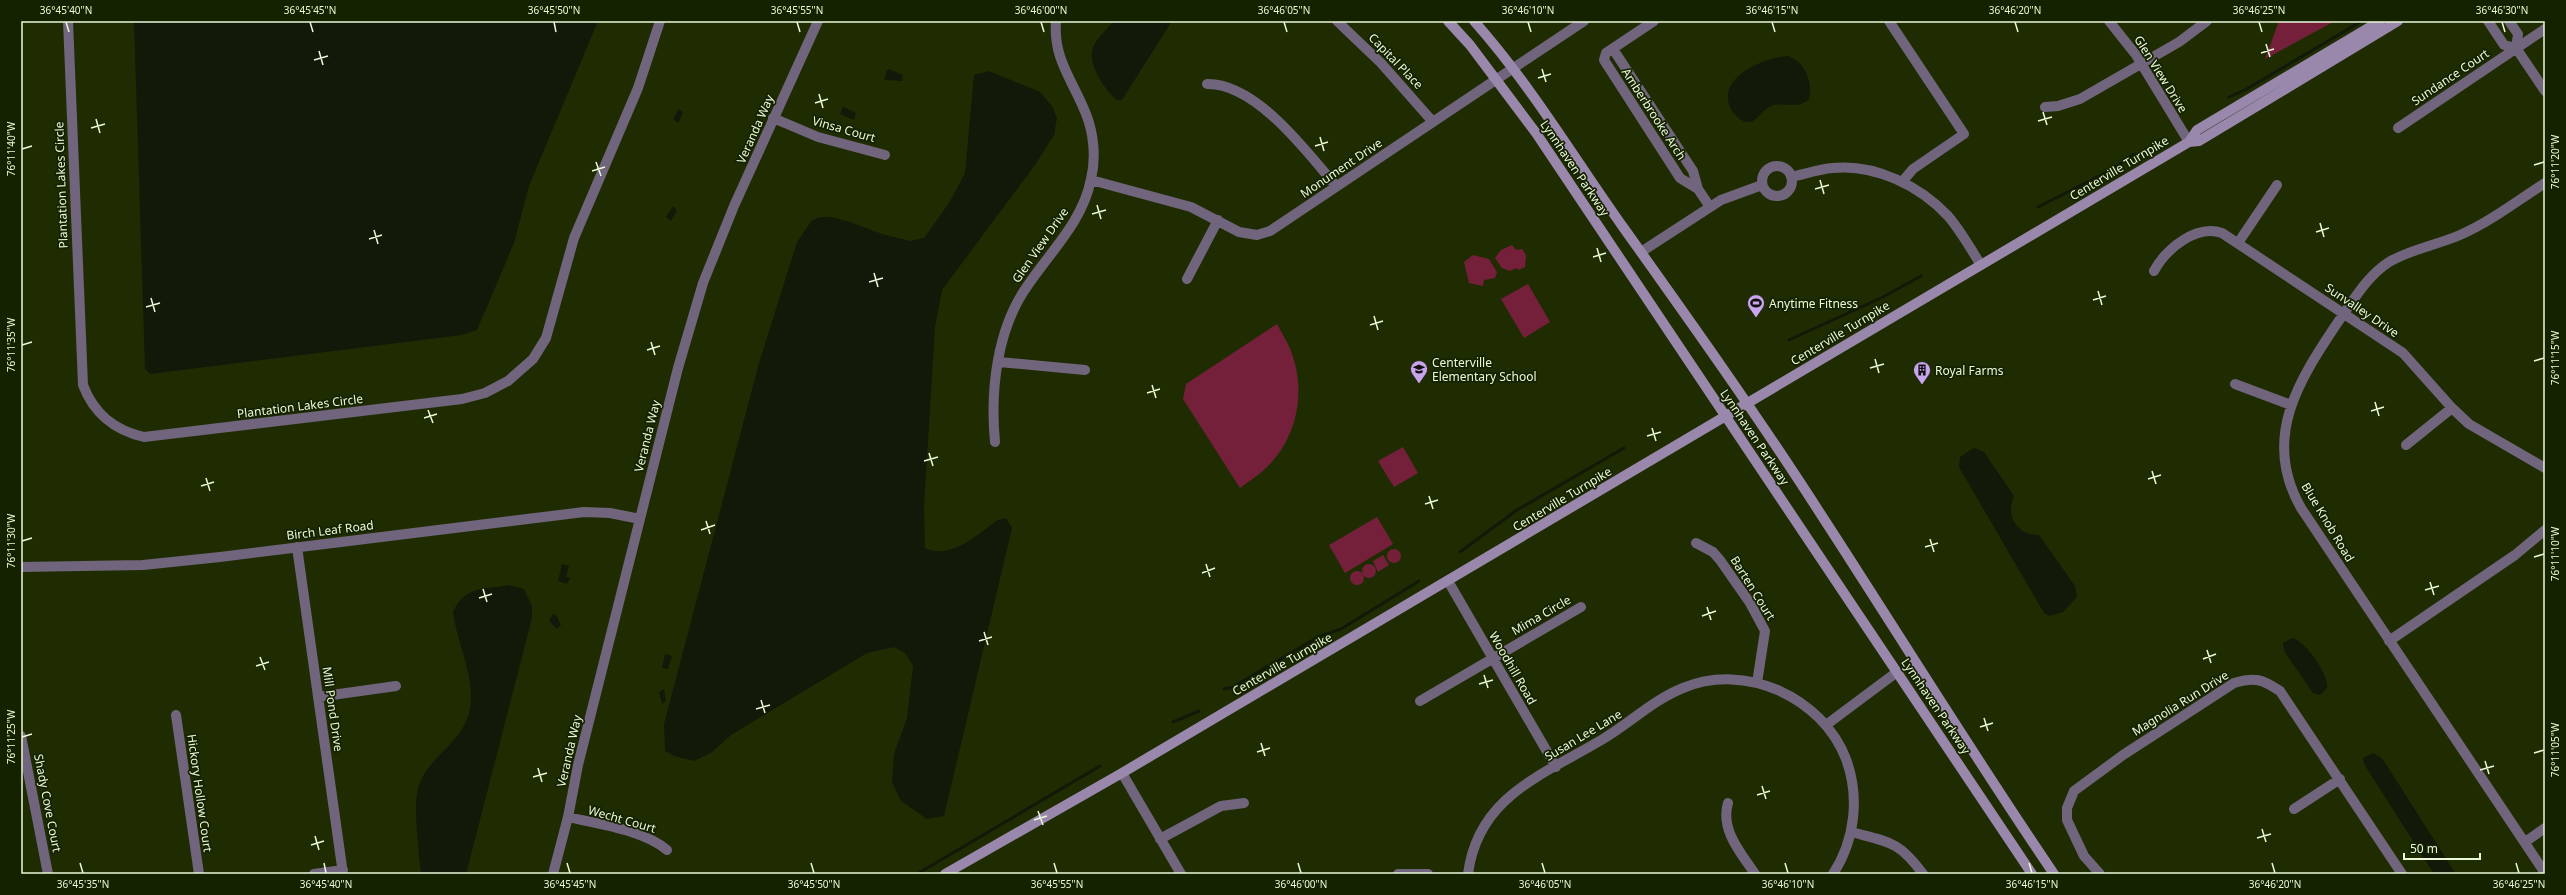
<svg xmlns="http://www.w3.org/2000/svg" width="2566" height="895" viewBox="0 0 2566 895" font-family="'Noto Sans',sans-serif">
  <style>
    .green { fill: #75203a }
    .water { fill: #121908 }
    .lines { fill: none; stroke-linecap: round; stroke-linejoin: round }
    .stream { stroke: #121908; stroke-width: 3 }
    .minor { stroke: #70657c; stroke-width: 10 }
    .tertiary { stroke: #70657c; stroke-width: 10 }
    .secondary { stroke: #9988ac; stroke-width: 10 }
    .ticks { fill: none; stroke: #ebf8da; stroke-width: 1.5 }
    .labels { text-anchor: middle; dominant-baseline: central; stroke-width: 3.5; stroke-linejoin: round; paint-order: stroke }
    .street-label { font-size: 12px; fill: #ebf8da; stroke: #152200 }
    .poi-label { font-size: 12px; fill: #ebf8da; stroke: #152200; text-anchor: start }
    .neatline { fill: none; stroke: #ebf8da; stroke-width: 1.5 }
    .ticks-label { font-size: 10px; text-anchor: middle; fill: #ebf8da }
  </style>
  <rect width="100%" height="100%" fill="#1f2c02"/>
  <!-- green -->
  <path class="green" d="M 2279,21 L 2335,21 L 2265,59 Z
    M 1512,245 L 1516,250 L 1522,249 L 1526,255 L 1525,267 L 1519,270 L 1516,268 L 1510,271 L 1502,268 L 1495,258 L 1501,250 Z
    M 1473,255 L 1489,259 L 1497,272 L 1495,278 L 1484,280 L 1483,286 L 1469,283 L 1464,262 Z
    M 1528,284 L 1550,322 L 1524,338 L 1501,299 Z
    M 1277,324 C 1282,334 1289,344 1292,354 C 1306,392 1297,438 1267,467 C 1259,475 1249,481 1240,488 L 1183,399 L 1186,384 Z
    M 1403,447 L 1418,473 L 1394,487 L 1378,461 Z
    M 1377,517 L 1393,544 L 1345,573 L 1329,545 Z
    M1387 556a7 7 0 1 1 14 0a7 7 0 1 1-14 0Z
    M 1383,555 L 1389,565 L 1378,572 L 1373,561 Z
    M1362 571a7 7 0 1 1 14 0a7 7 0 1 1-14 0Z
    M1350 578a7 7 0 1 1 14 0a7 7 0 1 1-14 0Z"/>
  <!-- water -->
  <path class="water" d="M 134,21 L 598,21 L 529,186 L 514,243 L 477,330 L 462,335 L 150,374 L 145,369 Z
    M 1113,21 L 1172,21 L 1122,100 L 1117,100 C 1106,91 1089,67 1092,51 C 1094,39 1107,31 1113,21 Z
    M 1788,56 C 1805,62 1813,81 1809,99 C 1799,109 1787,103 1774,105 C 1763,107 1758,123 1747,122 C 1740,121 1736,116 1732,111 C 1713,79 1763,57 1788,56 Z
    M 889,69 L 903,75 L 902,81 L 884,80 L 887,70 Z
    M 989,71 L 1040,92 L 1052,106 L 1057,118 L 1054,135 L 1035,165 L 942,290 L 935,327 L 924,507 L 925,548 C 952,560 976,535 998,520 L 1006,518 L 1012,528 L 944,816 L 927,819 L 901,801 L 892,782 L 894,754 L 907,718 L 913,666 L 905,653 L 894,647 L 867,653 L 731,735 L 711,753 L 694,761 L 674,756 L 665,751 L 664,724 L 759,363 L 797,242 L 812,220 L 821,217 L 831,217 L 850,222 L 882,234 L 910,241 L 924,238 L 949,203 L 965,173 L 974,75 Z
    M 843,107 L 856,113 L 854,120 L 840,114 Z
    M 679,109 L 683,112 L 679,122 L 677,122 L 673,119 Z
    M 673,206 L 677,210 L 671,221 L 666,217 Z
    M 1974,448 L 1984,452 L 2014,496 C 2005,516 2017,535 2039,535 L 2075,586 L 2077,597 L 2063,612 L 2049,616 L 2044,613 L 1959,467 L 1960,457 Z
    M 562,564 L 569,566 L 566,577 L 570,578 L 567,584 L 558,581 Z
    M 509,585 L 524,589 L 532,606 L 532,618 L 466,874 L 421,874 C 419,853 413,808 418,789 C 426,756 464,744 470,708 C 475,675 457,644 453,612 C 465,585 484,590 509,585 Z
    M 553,614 L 556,615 L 561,625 L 557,629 L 549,621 Z
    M 2292,638 C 2305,640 2330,676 2327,688 L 2320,695 L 2313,693 L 2284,651 L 2283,643 Z
    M 665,654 L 672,656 L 668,669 L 662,668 Z
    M 664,689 L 666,701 L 662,704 L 659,692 Z
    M 2373,753 L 2382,758 L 2456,874 L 2434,874 L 2364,764 L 2363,758 Z"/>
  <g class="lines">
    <!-- stream -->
    <path class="stream" d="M 2229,97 L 2245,90 L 2362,21
      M 2038,207 L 2113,169 L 2134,154
      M 1789,340 L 1883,297 L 1921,276
      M 1460,552 L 1517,510 L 1624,448
      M 1224,689 L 1233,687 L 1318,637 L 1341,629 L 1419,581
      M 1173,722 L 1199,711
      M 917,874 L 1100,766"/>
    <!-- minor -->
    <path class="minor" d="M 68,21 L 83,385 C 94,414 114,430 144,437 L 462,399 L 485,393 L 508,381 L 533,359 L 546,338 L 574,238 L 638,88 L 660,21
      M 1337,21 L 1381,63 L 1433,122
      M 1654,21 L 1606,53 L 1604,60 L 1680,178 L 1698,189
      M 1889,21 L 1964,134 L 1913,169 L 1902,182
      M 2109,21 L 2136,55 L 2189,142
      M 2488,21 L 2504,45 L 2516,48
      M 2509,21 L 2518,34 L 2516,48 L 2545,91
      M 1613,49 L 1693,171 L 1698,189 L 1710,207
      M 1207,84 C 1256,83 1307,152 1336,186
      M 2045,107 L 2058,106 L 2080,99 L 2179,42 L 2207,21
      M 773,118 L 818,137 L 885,155
      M 2398,128 L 2545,29
      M1762 181a15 15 0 1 1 30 0a15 15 0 1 1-30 0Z
      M 1791,177 C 1805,174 1819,169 1833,168 C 1876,164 1920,186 1948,216 C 1961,231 1970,248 1981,265
      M 1091,180 L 1191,207 L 1239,232 L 1257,235 L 1270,231 L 1497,79
      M 2545,183 C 2517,201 2490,222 2460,235 C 2437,245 2411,249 2389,262 C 2367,276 2353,301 2338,322 C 2299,380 2261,438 2301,508 L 2545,873
      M 2238,243 L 2277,185
      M 1641,252 L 1721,200 L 1762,185
      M 2154,271 C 2166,249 2196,224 2222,233 L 2403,353 L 2452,408 L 2469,424 L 2545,468
      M 1187,279 L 1218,220
      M 999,362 L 1085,370
      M 2235,384 L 2291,405
      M 995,442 C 990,390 997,328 1028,285 C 1051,251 1083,221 1091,179 C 1096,159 1094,134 1086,114 C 1073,80 1053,60 1056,21
      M 2406,445 L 2452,408
      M 1696,543 L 1713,552 L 1720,560 L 1750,603 L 1765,631 L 1757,683
      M 297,547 L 343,874
      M 21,567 L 143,565 L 220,557 L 584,512 L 610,513 L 640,519
      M 1448,581 L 1556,767
      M 2389,641 L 2515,555 L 2545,530
      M 318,697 L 396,686
      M 1420,701 L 1581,607
      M 176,715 L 199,874
      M 1826,725 L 1897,672
      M 21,736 L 48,874
      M 1122,773 L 1181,874
      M 1728,803 C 1720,830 1741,853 1755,874
      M 2294,809 L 2340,779
      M 568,817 C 597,824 644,830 667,850
      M 1851,832 C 1889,842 1899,841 1923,874
      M 1160,839 L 1221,806 L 1244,803
      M 2525,842 L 2545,828
      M 314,874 L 343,870
      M 553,874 L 568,817 L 578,765 L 678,368 L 703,283 L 734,206 L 818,21
      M 1398,874 L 1428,874
      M 1468,874 C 1478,796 1543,775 1603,739 C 1630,723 1653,700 1683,688 C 1745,662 1822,697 1846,759 C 1860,797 1855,840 1833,874
      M 2100,874 L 2084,856 L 2067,820 L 2067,808 L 2074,791 L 2123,755 L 2234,683 C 2255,677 2262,679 2280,691 L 2402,874"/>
    <!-- tertiary -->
    <path class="tertiary" d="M 1497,79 L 1584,21"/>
    <!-- secondary -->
    <path class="secondary" d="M 1448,21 L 1470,45 L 1536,133 L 2032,874
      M 1474,21 C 1530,84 1574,158 1623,227 C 1690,321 1757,415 1820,513 C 1898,633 1973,755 2054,874
      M 2189,142 L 2199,141 L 2398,21
      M 945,874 L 1122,773 L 2189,142 L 2197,130 L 2380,21"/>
  </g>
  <!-- ticks -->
  <path class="ticks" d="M 66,22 L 69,32M 310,22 L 313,32M 554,22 L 556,32M 797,22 L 800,32M 1041,22 L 1044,32M 1284,22 L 1287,32M 1528,22 L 1531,32M 1772,22 L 1775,32M 2015,22 L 2018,32M 2259,22 L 2262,32M 2502,22 L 2505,32M 2266,44 L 2270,57M 319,51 L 323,65M 2261,53 L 2274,49M 314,60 L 328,56M 1542,69 L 1546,82M 1538,78 L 1551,74M 819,94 L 823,108M 815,103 L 828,99M 2043,112 L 2047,125M 96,119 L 100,133M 2038,121 L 2052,117M 91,128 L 105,124M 1320,137 L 1324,151M 1315,146 L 1328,142M 22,149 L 32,146M 596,162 L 601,176M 2534,165 L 2544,162M 592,171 L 605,167M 1820,180 L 1824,194M 1815,189 L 1829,185M 1097,205 L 1101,219M 1092,214 L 1106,210M 2320,223 L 2324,237M 374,230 L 378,244M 2316,232 L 2329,228M 369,239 L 382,235M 1597,248 L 1601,262M 1593,257 L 1606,253M 874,273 L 878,287M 869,282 L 883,278M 2098,291 L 2102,305M 151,298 L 155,312M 2093,300 L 2106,296M 146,307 L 160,303M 1374,316 L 1378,330M 1370,325 L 1383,321M 651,342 L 655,355M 22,345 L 32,342M 647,350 L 660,346M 1875,359 L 1879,373M 2534,361 L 2544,358M 1870,368 L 1884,364M 1152,385 L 1156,398M 1147,393 L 1160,389M 2375,402 L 2379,416M 428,410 L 433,423M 2371,411 L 2384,407M 424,418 L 437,414M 1652,428 L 1656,441M 1647,436 L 1661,432M 929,453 L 933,466M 924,461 L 938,457M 2152,471 L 2156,484M 206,478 L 210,491M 2148,479 L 2161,475M 201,486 L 214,482M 1429,496 L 1433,509M 1425,504 L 1438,500M 706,521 L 710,534M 701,530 L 715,525M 1930,539 L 1934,552M 22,541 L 32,538M 1925,547 L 1938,543M 2534,557 L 2544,554M 1206,564 L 1210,577M 1202,573 L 1215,568M 2430,582 L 2434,595M 483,589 L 487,602M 2425,590 L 2439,586M 479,598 L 492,594M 1707,607 L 1711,620M 1702,616 L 1716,611M 984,632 L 988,645M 979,641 L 992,637M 2207,650 L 2211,663M 260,657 L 265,670M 2203,659 L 2216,654M 256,666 L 269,662M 1484,675 L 1488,688M 1479,684 L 1493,680M 761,700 L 765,713M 756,709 L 770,705M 1984,718 L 1988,731M 1980,727 L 1993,723M 22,737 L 32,734M 1261,743 L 1265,756M 1257,752 L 1270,748M 2534,753 L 2544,750M 2485,761 L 2489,774M 538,768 L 542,782M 2480,770 L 2494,766M 533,777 L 547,773M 1762,786 L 1766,799M 1757,795 L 1770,791M 1038,811 L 1043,825M 1034,820 L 1047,816M 2262,829 L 2266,842M 315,836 L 319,850M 2257,838 L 2271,834M 311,845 L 324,841M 80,863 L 83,873M 324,863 L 326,873M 567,863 L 570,873M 811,863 L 814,873M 1054,863 L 1057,873M 1298,863 L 1301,873M 1542,863 L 1545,873M 1785,863 L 1788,873M 2029,863 L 2032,873M 2272,863 L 2275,873M 2516,863 L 2519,873"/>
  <!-- icons -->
  <defs>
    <g id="stadium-pin" transform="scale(0.9)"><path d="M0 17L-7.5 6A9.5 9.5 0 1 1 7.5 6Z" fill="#c9a5ee" stroke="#152200"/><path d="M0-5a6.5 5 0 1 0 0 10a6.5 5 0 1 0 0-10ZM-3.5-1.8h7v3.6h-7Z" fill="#111"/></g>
    <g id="school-pin" transform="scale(0.9)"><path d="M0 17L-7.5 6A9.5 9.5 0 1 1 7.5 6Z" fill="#c9a5ee" stroke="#152200"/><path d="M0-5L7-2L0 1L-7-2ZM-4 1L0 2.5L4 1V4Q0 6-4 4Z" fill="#111"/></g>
    <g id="building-pin" transform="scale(0.9)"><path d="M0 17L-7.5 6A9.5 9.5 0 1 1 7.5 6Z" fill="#c9a5ee" stroke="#152200"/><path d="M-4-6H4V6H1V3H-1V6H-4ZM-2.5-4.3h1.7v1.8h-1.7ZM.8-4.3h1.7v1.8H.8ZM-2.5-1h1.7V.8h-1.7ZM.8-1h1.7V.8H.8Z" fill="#111"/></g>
  </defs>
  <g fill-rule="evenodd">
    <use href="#stadium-pin" x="1756" y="303"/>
    <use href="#school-pin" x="1419" y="369"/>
    <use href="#building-pin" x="1922" y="370"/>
  </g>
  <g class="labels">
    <!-- street labels -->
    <g class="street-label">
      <text transform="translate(1396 61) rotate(46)">Capital Place</text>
      <text transform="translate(2161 74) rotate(58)">Glen View Drive</text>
      <text transform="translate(2450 77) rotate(-34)">Sundance Court</text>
      <text transform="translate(1654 114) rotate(57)">Amberbrooke Arch</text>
      <text transform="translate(755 129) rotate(-66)">Veranda Way</text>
      <text transform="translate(844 129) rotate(16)">Vinsa Court</text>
      <text transform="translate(1341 168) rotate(-34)">Monument Drive</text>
      <text transform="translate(1575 168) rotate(56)">Lynnhaven Parkway</text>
      <text transform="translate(2119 168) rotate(-31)">Centerville Turnpike</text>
      <text transform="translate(61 185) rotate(-92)">Plantation Lakes Circle</text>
      <text transform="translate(1040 245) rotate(-55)">Glen View Drive</text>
      <text transform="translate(2362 310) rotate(34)">Sunvalley Drive</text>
      <text transform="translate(1840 333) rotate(-31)">Centerville Turnpike</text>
      <text transform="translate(300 406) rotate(-7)">Plantation Lakes Circle</text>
      <text transform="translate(647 436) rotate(-76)">Veranda Way</text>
      <text transform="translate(1755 437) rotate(56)">Lynnhaven Parkway</text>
      <text transform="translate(1562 499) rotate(-31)">Centerville Turnpike</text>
      <text transform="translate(2328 522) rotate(59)">Blue Knob Road</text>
      <text transform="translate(330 530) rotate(-7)">Birch Leaf Road</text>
      <text transform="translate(1753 588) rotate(58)">Barten Court</text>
      <text transform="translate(1541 615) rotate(-30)">Mima Circle</text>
      <text transform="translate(1282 664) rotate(-30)">Centerville Turnpike</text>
      <text transform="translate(1513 668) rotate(60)">Woodhill Road</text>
      <text transform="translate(2180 703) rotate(-32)">Magnolia Run Drive</text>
      <text transform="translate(1936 706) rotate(56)">Lynnhaven Parkway</text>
      <text transform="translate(333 709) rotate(82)">Mill Pond Drive</text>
      <text transform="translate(1583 735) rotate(-31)">Susan Lee Lane</text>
      <text transform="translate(569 751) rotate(-77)">Veranda Way</text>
      <text transform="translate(200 793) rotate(82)">Hickory Hollow Court</text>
      <text transform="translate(48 803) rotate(79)">Shady Cove Court</text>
      <text transform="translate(622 819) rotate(16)">Wecht Court</text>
    </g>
    <!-- poi labels -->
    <g class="poi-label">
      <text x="1769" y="303">Anytime Fitness</text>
      <text x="1432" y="362">Centerville<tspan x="1432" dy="14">Elementary School</tspan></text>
      <text x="1935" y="370">Royal Farms</text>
    </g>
  </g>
  <!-- border -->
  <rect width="2566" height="895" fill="none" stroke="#152200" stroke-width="44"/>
  <!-- scale -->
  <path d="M2404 853v6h76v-6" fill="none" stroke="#ebf8da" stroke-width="2"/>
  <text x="2410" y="853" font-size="12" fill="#ebf8da" stroke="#152200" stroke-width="3" paint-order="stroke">50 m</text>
  <rect x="22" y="22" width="2522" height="851" class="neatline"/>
  <g class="ticks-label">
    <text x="66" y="14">36°45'40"N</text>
    <text x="310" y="14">36°45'45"N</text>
    <text x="554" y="14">36°45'50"N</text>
    <text x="797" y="14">36°45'55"N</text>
    <text x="1041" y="14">36°46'00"N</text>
    <text x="1284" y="14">36°46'05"N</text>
    <text x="1528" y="14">36°46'10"N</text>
    <text x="1772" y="14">36°46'15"N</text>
    <text x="2015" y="14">36°46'20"N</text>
    <text x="2259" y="14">36°46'25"N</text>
    <text x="2502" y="14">36°46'30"N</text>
    <text transform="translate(11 149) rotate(-90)" y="4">76°11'40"W</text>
    <text transform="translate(2555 162) rotate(-90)" y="4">76°11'20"W</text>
    <text transform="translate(11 345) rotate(-90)" y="4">76°11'35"W</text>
    <text transform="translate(2555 358) rotate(-90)" y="4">76°11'15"W</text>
    <text transform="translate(11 541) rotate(-90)" y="4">76°11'30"W</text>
    <text transform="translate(2555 554) rotate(-90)" y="4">76°11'10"W</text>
    <text transform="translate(11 737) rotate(-90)" y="4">76°11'25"W</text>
    <text transform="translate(2555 750) rotate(-90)" y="4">76°11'05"W</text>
    <text x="83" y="888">36°45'35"N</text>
    <text x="326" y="888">36°45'40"N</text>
    <text x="570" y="888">36°45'45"N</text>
    <text x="814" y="888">36°45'50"N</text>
    <text x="1057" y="888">36°45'55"N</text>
    <text x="1301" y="888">36°46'00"N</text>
    <text x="1545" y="888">36°46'05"N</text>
    <text x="1788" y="888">36°46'10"N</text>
    <text x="2032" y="888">36°46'15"N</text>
    <text x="2275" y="888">36°46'20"N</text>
    <text x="2519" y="888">36°46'25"N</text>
  </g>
</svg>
